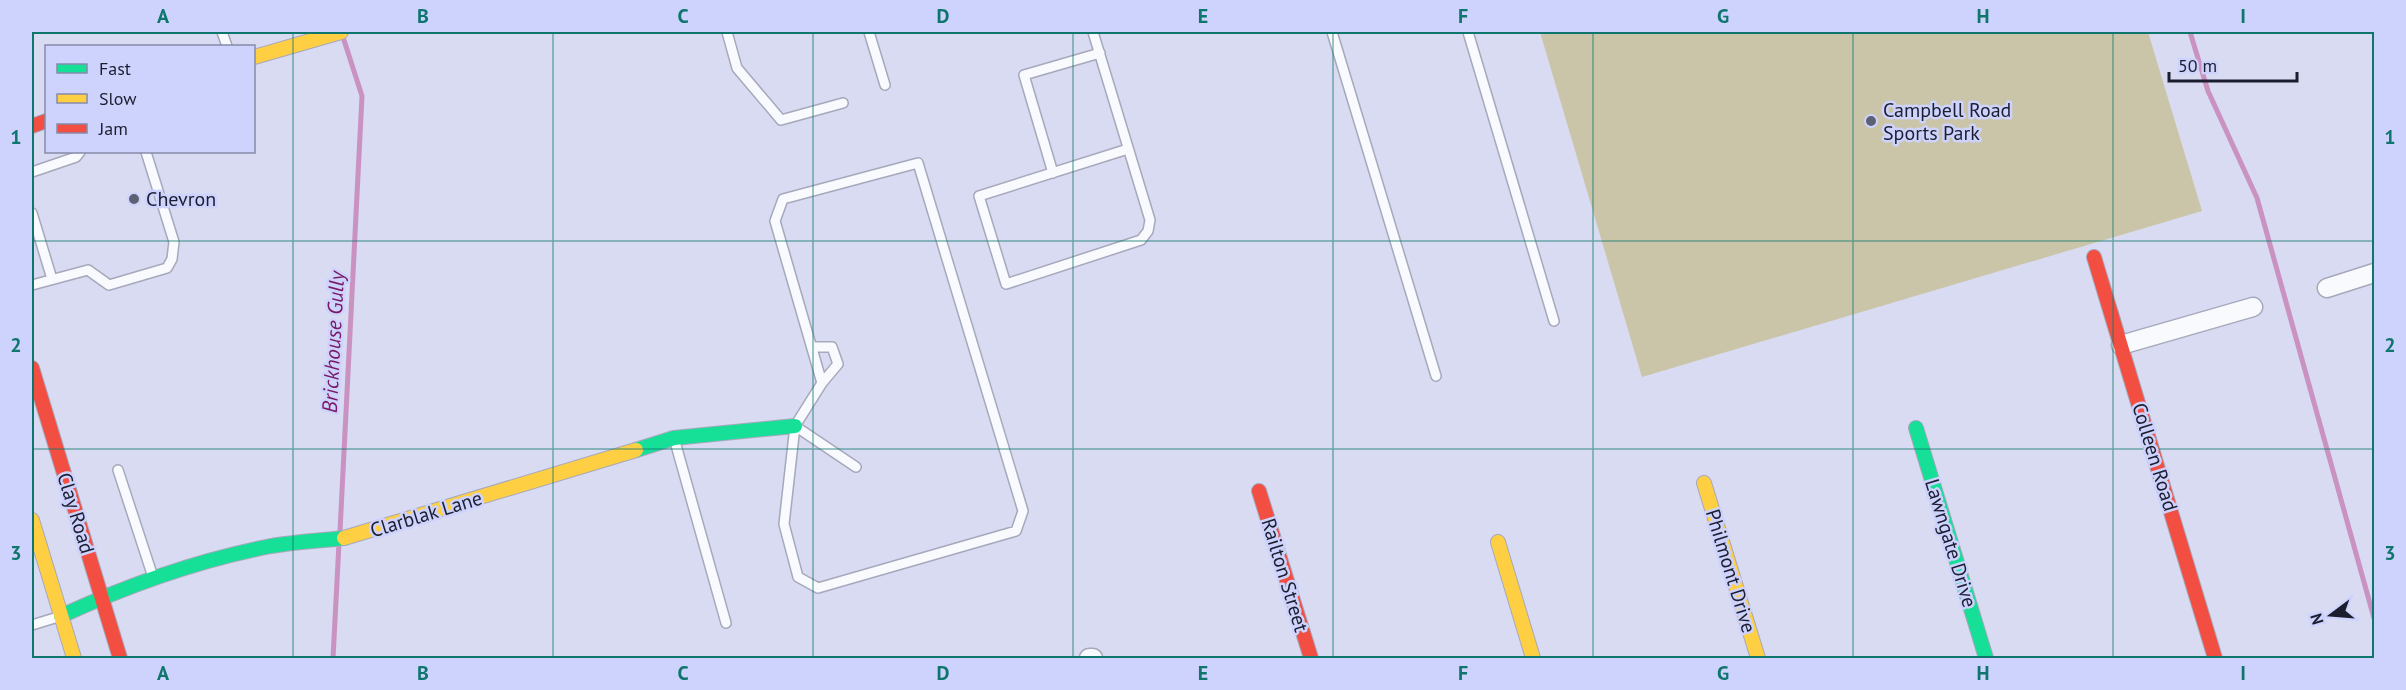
<svg xmlns="http://www.w3.org/2000/svg" width="2406" height="690" viewBox="0 0 2406 690" font-family="'PT Sans',sans-serif">
  <style>
    .green { fill: #cac5a9 }
    .lines { fill: none; stroke-linecap: round; stroke-linejoin: round }
    .stream { stroke: #c992c0; stroke-width: 5 }
    .lane-casing { stroke: #a6a8bb; stroke-width: 12 }
    .street-casing { stroke: #a6a8bb; stroke-width: 21 }
    .fast-casing { stroke: #a6a8bb; stroke-width: 16 }
    .slow-casing { stroke: #a6a8bb; stroke-width: 16 }
    .jam-casing { stroke: #a6a8bb; stroke-width: 16 }
    .lane { stroke: #f9fafd; stroke-width: 9 }
    .street { stroke: #f9fafd; stroke-width: 18 }
    .fast { stroke: #16e098; stroke-width: 14 }
    .slow { stroke: #ffcf43; stroke-width: 14 }
    .jam { stroke: #f24e42; stroke-width: 14 }
    .grid { fill: none; stroke: #0f766e; stroke-width: 1.5; stroke-opacity: 0.55 }
    .poi-dot { fill: #5e6074; stroke: #cdd3fc; stroke-width: 2 }
    .labels { text-anchor: middle; dominant-baseline: central; stroke-width: 5; stroke-linejoin: round; paint-order: stroke }
    .poi-label { font-size: 20px; fill: #1c1e30; stroke: #cdd3fc; text-anchor: start }
    .street-label { font-size: 20px; fill: #1c1e30; stroke: #cdd3fc }
    .water-label { font-size: 21px; font-style: italic; fill: #791863; stroke: #cdd3fc }
    .neatline { fill: none; stroke: #0f766e; stroke-width: 2 }
    .grid-label { font-size: 20px; text-anchor: middle; font-weight: bold; fill: #0f766e }
  </style>
  <rect width="100%" height="100%" fill="#d8dbf2"/>
  <!-- green -->
  <path class="green" d="M 1540,32 L 2148,32 L 2202,211 L 1642,377 Z"/>
  <g class="lines">
    <!-- stream -->
    <path class="stream" d="M 2190,32 L 2208,91 L 2257,198 L 2374,618
      M 340,531 L 362,96 L 343,37
      M 333,658 L 339,543"/>
    <!-- lane casing -->
    <g class="lane-casing">
      <path id="lane" d="M 222,32 L 227,46
        M 727,32 L 737,68 L 781,120 L 843,103
        M 869,32 L 885,85
        M 1093,32 L 1150,220 L 1148,231 L 1141,240 L 1006,284 L 979,196 L 1128,149
        M 1332,32 L 1436,376
        M 1468,32 L 1554,321
        M 918,163 L 1023,511 L 1016,531 L 818,588 L 798,577 L 784,524 L 795,426 L 822,383 L 775,221 L 783,199 Z
        M 32,172 L 76,157 L 80,152
        M 1053,173 L 1024,75 L 1100,53
        M 32,213 L 52,279
        M 32,285 L 88,270 L 109,285 L 167,268 L 172,259 L 174,242 L 146,152
        M 813,347 L 832,347 L 838,364 L 822,383
        M 795,426 L 856,467
        M 674,438 L 726,623
        M 118,470 L 153,577
        M 32,625 L 58,617"/>
    </g>
    <!-- street casing -->
    <g class="street-casing">
      <path id="street" d="M 2327,288 L 2374,273
        M 2121,345 L 2253,307
        M 1089,658 L 1093,658"/>
    </g>
    <!-- fast casing -->
    <g class="fast-casing">
      <path id="fast" d="M 1916,428 L 1986,658
        M 636,450 L 674,438 L 795,426
        M 61,616 C 126,586 196,561 266,547 C 292,542 318,541 344,538"/>
    </g>
    <!-- slow casing -->
    <g class="slow-casing">
      <path id="slow" d="M 254,57 L 341,32
        M 1704,483 L 1758,658
        M 32,520 L 74,658
        M 344,538 L 636,450
        M 1498,542 L 1533,658"/>
    </g>
    <!-- jam casing -->
    <g class="jam-casing">
      <path id="jam" d="M 32,126 L 46,121
        M 2094,257 L 2215,658
        M 32,368 L 120,658
        M 1259,491 L 1311,658"/>
    </g>
    <!-- lane -->
    <use href="#lane" class="lane"/>
    <!-- street -->
    <use href="#street" class="street"/>
    <!-- fast -->
    <use href="#fast" class="fast"/>
    <!-- slow -->
    <use href="#slow" class="slow"/>
    <!-- jam -->
    <use href="#jam" class="jam"/>
  </g>
  <!-- grid -->
  <path class="grid" d="M 293,32 L 293,658M 553,32 L 553,658M 813,32 L 813,658M 1073,32 L 1073,658M 1333,32 L 1333,658M 1593,32 L 1593,658M 1853,32 L 1853,658M 2113,32 L 2113,658M 32,241 L 2374,241M 32,449 L 2374,449"/>
  <!-- markers -->
  <g class="poi-dot">
    <circle cx="1871" cy="121" r="6"/>
    <circle cx="134" cy="199" r="6"/>
  </g>
  <g class="labels">
    <!-- poi labels -->
    <g class="poi-label">
      <text x="1883" y="110">Campbell Road<tspan x="1883" dy="23">Sports Park</tspan></text>
      <text x="146" y="199">Chevron</text>
    </g>
    <!-- street labels -->
    <g class="street-label">
      <text transform="translate(2155 457) rotate(73)">Colleen Road</text>
      <text transform="translate(76 513) rotate(73)">Clay Road</text>
      <text transform="translate(426 514) rotate(-17)">Clarblak Lane</text>
      <text transform="translate(1951 543) rotate(73)">Lawngate Drive</text>
      <text transform="translate(1731 571) rotate(73)">Philmont Drive</text>
      <text transform="translate(1285 575) rotate(73)">Railton Street</text>
    </g>
    <!-- water labels -->
    <g class="water-label">
      <text transform="translate(333 342) rotate(-87)">Brickhouse Gully</text>
    </g>
  </g>
  <!-- border -->
  <rect width="2406" height="690" fill="none" stroke="#cdd3fc" stroke-width="66"/>
  <!-- legend -->
  <rect x="45" y="45" width="210" height="108" fill="#cdd3fc" stroke="#868baa" stroke-width="1.5"/>
  <rect x="57" y="64" width="30" height="9" fill="#16e098" stroke="#868baa" stroke-width="1.5"/>
  <text x="99" y="75" font-size="18" fill="#1c1e30">Fast</text>
  <rect x="57" y="94" width="30" height="9" fill="#ffcf43" stroke="#868baa" stroke-width="1.5"/>
  <text x="99" y="105" font-size="18" fill="#1c1e30">Slow</text>
  <rect x="57" y="124" width="30" height="9" fill="#f24e42" stroke="#868baa" stroke-width="1.5"/>
  <text x="99" y="135" font-size="18" fill="#1c1e30">Jam</text>
  <!-- north arrow -->
  <g transform="translate(2331 615) rotate(254)" stroke="#cdd3fc" stroke-width="4.5" paint-order="stroke">
  <path d="M0-4.5L10 22L0 15L-10 22Z" fill="#1c1e30"/>
  <text y="-9" font-size="16" font-weight="bold" text-anchor="middle" fill="#1c1e30">N</text>
  </g>
  <!-- scale -->
  <path d="M2169 72v9h128v-9" fill="none" stroke="#1c1e30" stroke-width="3"/>
  <text x="2178" y="72" font-size="18" fill="#1c1e30" stroke="#cdd3fc" stroke-width="4.5" paint-order="stroke">50 m</text>
  <rect x="33" y="33" width="2340" height="624" class="neatline"/>
  <g class="grid-label">
    <text x="163" y="23">A</text>
    <text x="423" y="23">B</text>
    <text x="683" y="23">C</text>
    <text x="943" y="23">D</text>
    <text x="1203" y="23">E</text>
    <text x="1463" y="23">F</text>
    <text x="1723" y="23">G</text>
    <text x="1983" y="23">H</text>
    <text x="2243" y="23">I</text>
    <text x="16" y="144">1</text>
    <text x="2390" y="144">1</text>
    <text x="16" y="352">2</text>
    <text x="2390" y="352">2</text>
    <text x="16" y="560">3</text>
    <text x="2390" y="560">3</text>
    <text x="163" y="680">A</text>
    <text x="423" y="680">B</text>
    <text x="683" y="680">C</text>
    <text x="943" y="680">D</text>
    <text x="1203" y="680">E</text>
    <text x="1463" y="680">F</text>
    <text x="1723" y="680">G</text>
    <text x="1983" y="680">H</text>
    <text x="2243" y="680">I</text>
  </g>
</svg>
